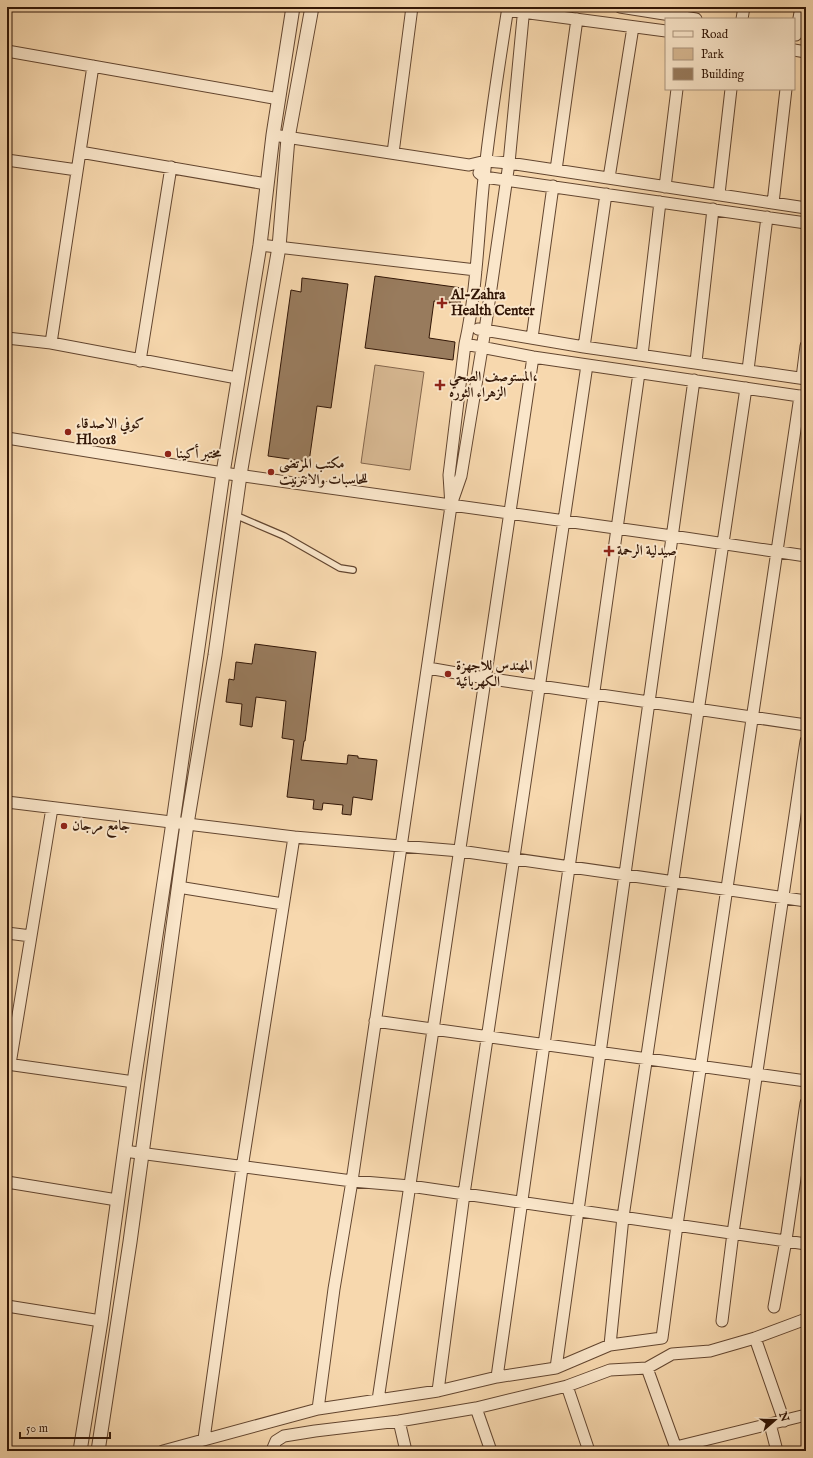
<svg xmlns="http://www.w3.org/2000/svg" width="813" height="1458" viewBox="0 0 813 1458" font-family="'IM FELL English',Amiri,serif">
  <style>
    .green { fill: #d6b791; stroke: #84664c }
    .building { fill: #987b5d; stroke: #321606 }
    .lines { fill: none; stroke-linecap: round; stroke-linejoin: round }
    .service-casing { stroke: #634630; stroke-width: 8 }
    .minor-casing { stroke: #634630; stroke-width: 13 }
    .tertiary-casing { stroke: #634630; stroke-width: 15 }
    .service { stroke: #fae6ca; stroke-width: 5.5 }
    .minor { stroke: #fae6ca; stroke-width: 11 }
    .tertiary { stroke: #fae6ca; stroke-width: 13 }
    .poi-dot { fill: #8f2418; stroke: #fae6ca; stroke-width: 1.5 }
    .labels { text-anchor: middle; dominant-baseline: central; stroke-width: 4; stroke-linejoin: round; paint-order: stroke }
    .poi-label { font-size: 14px; font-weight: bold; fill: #321606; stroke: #fae6ca; text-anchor: start }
  </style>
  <rect width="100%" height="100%" fill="#f7d8ae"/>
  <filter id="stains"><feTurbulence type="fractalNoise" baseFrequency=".005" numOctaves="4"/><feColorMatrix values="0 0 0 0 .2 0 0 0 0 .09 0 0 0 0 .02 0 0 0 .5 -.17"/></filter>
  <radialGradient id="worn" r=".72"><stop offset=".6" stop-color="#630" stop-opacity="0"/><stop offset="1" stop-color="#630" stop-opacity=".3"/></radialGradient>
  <!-- green -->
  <path class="green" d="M 375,365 L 424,372 L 410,470 L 361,463 Z"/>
  <!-- building -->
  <path class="building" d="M 375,276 L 462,288 L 460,304 L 434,301 L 429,338 L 455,342 L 453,360 L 365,348 Z
    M 302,278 L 348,284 L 331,408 L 317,406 L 309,462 L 268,456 L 291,290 L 301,292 Z
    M 255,644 L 316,652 L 305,741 L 304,741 L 301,760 L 347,764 L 348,755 L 358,756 L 358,758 L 377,760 L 372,800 L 353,797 L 351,815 L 342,814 L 343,805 L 323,803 L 322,810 L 313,809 L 314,800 L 287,797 L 294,740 L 282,738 L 286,701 L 256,697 L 252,727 L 240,725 L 242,704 L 226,702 L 229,679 L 234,680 L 236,662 L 252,664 Z"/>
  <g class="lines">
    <!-- service casing -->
    <g class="service-casing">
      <path id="service" d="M 235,515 L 284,536 L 340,568 L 353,570"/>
    </g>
    <!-- minor casing -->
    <g class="minor-casing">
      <path id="minor" d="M 620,7 L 696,19
        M 507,10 L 666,31
        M 742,19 L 744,7
        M 796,35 L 801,7
        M 794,50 L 806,52
        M 7,51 L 279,99
        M 273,135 L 469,165 L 486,161 L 509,163 L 806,208
        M 80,152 L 266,184
        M 393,153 L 412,7
        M 7,160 L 77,170
        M 556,170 L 577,19
        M 479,173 L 484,177 L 806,223
        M 609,178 L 633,27
        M 665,187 L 677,89
        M 719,194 L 731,89
        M 773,203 L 786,89
        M 260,245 L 476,270
        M 478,329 L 584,347 L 806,379
        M 7,338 L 51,343 L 237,378
        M 532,338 L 553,186
        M 51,343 L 93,66
        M 465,344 L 533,357 L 806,397
        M 584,347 L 606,194
        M 642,355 L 660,202
        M 140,361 L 171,167
        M 696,362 L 713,209
        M 748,370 L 767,217
        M 802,378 L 806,346
        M 7,438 L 223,473 L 672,536 L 806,556
        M 453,499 L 461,476 L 485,330 L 509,163 L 524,7
        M 428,668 L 485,678 L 806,725
        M 7,802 L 294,837 L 460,851 L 806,901
        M 178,887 L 283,904
        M 7,933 L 31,936
        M 375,1021 L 806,1081
        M 7,1064 L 134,1082
        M 10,1064 L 52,808
        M 124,1151 L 352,1181 L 410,1186 L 806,1244
        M 7,1182 L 117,1200
        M 7,1306 L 101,1321
        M 774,1307 L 786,1240 L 806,1103
        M 722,1321 L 733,1233 L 806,741
        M 755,1338 L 784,1421
        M 610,1345 L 623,1217 L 746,388
        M 556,1368 L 694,380
        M 647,1368 L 677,1451
        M 497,1377 L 639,373
        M 567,1386 L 589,1451
        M 438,1391 L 464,1194 L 587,365
        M 378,1400 L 533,357
        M 476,1408 L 491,1451
        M 318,1409 L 334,1289 L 352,1181 L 451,506 L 449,475 L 465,344 C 477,290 478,234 484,178 C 490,121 499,64 508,7
        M 399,1421 L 406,1451
        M 770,1424 L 777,1451
        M 204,1439 L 242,1168 L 294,837
        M 676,1447 L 806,1415
        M 163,1451 L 318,1409 L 438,1391 L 497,1377 L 556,1368 L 610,1345 L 662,1338 L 677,1225 L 800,396
        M 273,1451 L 273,1448 L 276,1441 L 284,1436 L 315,1431 L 399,1421 L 476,1408 L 567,1386 L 610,1370 L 647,1368 L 672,1354 L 710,1351 L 755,1338 L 806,1319"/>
    </g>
    <!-- tertiary casing -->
    <g class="tertiary-casing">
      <path id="tertiary" d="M 80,1451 L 101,1321 L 134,1082 L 173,822 L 223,473 L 260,245 L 273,135 L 293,7
        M 98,1451 L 130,1242 L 187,824 L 215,655 L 240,475 L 279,247 L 288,138 L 312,7"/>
    </g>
    <!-- service -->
    <use href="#service" class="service"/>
    <!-- minor -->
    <use href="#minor" class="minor"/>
    <!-- tertiary -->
    <use href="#tertiary" class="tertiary"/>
  </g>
  <!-- markers -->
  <g class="poi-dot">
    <path d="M440 297h4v4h4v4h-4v4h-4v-4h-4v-4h4z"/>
    <path d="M438 379h4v4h4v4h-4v4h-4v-4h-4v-4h4z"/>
    <circle cx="68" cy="432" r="4"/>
    <circle cx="168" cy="454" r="4"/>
    <circle cx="271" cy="472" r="4"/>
    <path d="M607 545h4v4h4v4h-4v4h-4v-4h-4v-4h4z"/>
    <circle cx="448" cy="674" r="4"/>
    <circle cx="64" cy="826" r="4"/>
  </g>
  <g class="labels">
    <!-- poi labels -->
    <g class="poi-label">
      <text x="451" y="295">Al-Zahra<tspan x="451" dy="16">Health Center</tspan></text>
      <text x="449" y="377">المستوصف الصحي،<tspan x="449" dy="16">الزهراء الثوره</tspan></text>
      <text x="76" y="424">كوفي الاصدقاء<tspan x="76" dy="16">Hl0018</tspan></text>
      <text x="176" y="454">مختبر أكينا</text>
      <text x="279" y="464">مكتب المرتضى<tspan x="279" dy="16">للحاسبات والانترنيت</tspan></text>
      <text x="617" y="551">صيدلية الرحمة</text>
      <text x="456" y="666">المهندس للاجهزة<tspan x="456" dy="16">الكهربائية</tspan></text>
      <text x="72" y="826">جامع مرجان</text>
    </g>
  </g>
  <!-- margin -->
  <rect width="813" height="1458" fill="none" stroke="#f7d8ae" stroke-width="24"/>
  <rect x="8" y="8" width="797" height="1442" fill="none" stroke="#321606" stroke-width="2"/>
  <rect x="12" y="12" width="789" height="1434" fill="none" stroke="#321606"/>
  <!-- legend -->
  <rect x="665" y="18" width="130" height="72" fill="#fae6ca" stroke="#aa937c"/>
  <rect x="673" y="31" width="20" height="6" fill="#fae6ca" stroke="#aa937c"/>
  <text x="701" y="38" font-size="12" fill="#321606">Road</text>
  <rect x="673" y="48" width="20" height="12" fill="#d6b791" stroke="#aa937c"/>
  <text x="701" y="58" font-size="12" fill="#321606">Park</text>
  <rect x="673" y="68" width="20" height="12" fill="#987b5d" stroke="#aa937c"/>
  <text x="701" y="78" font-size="12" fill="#321606">Building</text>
  <!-- north arrow -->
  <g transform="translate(775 1420) rotate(70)" stroke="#fae6ca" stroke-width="3" paint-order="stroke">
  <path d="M0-3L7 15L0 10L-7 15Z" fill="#321606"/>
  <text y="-6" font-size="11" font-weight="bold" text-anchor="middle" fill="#321606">N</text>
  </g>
  <!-- scale -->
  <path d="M20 1432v6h90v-6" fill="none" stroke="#321606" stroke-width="2"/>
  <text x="26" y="1432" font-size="12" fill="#321606" stroke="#fae6ca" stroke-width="3" paint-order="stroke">50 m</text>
  <rect width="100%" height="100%" filter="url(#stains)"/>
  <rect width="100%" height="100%" fill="url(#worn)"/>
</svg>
